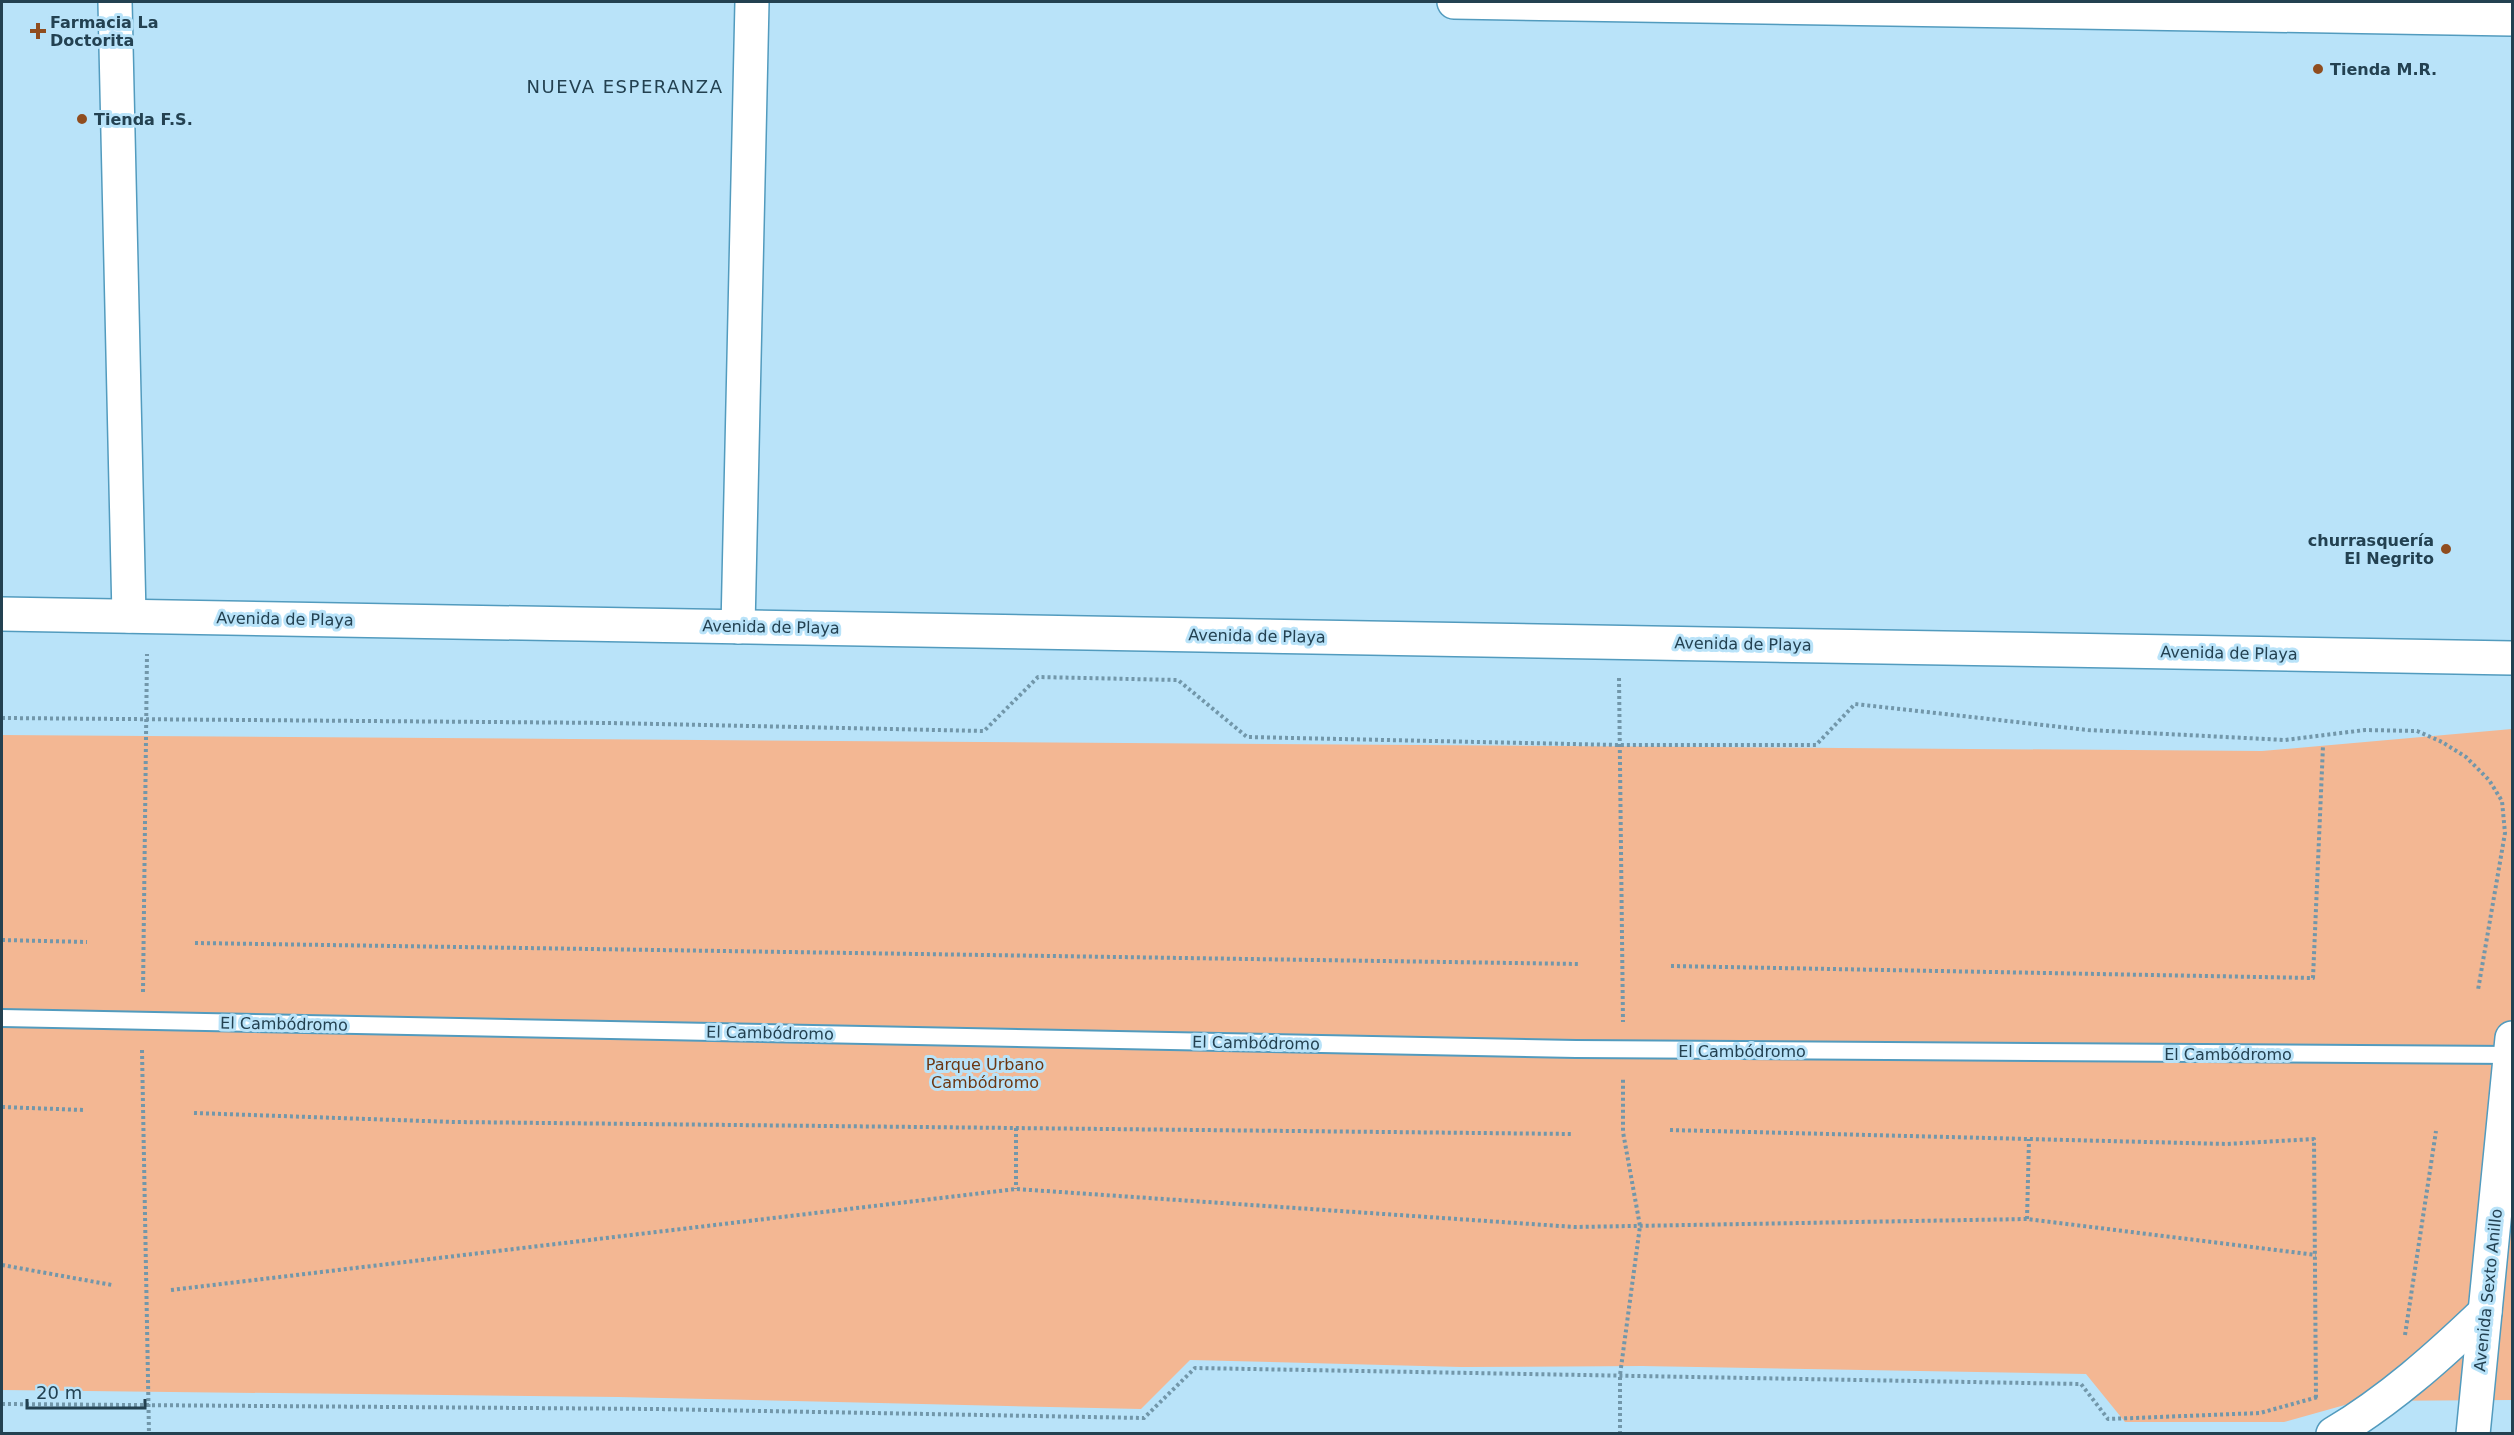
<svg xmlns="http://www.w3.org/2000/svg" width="2514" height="1435" viewBox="0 0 2514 1435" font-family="'DejaVu Sans',sans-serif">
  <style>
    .green { fill: #f3b793 }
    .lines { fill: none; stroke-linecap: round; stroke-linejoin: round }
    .service-casing { stroke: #529bbe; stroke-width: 20 }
    .minor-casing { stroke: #529bbe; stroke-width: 36 }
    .secondary-casing { stroke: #529bbe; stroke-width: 36 }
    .primary-casing { stroke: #529bbe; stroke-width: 36 }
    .path { stroke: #7297aa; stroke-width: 4; stroke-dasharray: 3 3; stroke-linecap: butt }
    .service { stroke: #fff; stroke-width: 16 }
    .minor { stroke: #fff; stroke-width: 33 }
    .secondary { stroke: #fff; stroke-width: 33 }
    .primary { stroke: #fff; stroke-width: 33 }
    .poi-dot { fill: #904d1f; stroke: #b9e3f9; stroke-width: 2 }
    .labels { text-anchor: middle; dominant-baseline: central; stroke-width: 6; stroke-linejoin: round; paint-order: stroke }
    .poi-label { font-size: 16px; font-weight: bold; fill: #234151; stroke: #b9e3f9; text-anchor: start }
    .street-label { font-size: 16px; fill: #234151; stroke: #b9e3f9 }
    .park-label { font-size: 16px; fill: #6d3712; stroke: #b9e3f9 }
    .neighbourhood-label { font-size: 18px; letter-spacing: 1.5px; fill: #234151; stroke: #b9e3f9 }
  </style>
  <rect width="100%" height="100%" fill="#b9e3f9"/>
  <!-- green -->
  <path class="green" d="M 2512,729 L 2512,1400 L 2359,1401 L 2284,1422 L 2125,1422 L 2086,1374 L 1642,1366 L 1461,1367 L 1190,1360 L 1141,1409 L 618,1397 L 2,1390 L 2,735 L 2262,751 Z"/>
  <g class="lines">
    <!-- service casing -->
    <g class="service-casing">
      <path id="service" d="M 2,1018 L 1576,1049 L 2512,1055"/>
    </g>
    <!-- minor casing -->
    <g class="minor-casing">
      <path id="minor" d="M 115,2 L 129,616
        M 1454,2 L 2512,19
        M 738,627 L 752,2"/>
    </g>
    <!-- secondary casing -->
    <g class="secondary-casing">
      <path id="secondary" d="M 2,614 L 2512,658
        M 2473,1434 L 2512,1038"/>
    </g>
    <!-- primary casing -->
    <g class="primary-casing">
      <path id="primary" d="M 2333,1434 C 2390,1400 2438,1357 2485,1312"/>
    </g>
    <!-- path -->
    <path class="path" d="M 1619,678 L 1623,1022
      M 2,718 L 611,723 L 984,731 L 1038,677 L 1178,680 L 1247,737 L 1619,745 L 1816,745 L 1855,704 L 2088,730 L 2285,740 L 2365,730 L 2417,731 L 2442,742 L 2466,757 L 2489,780 L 2502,801 L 2505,833 L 2478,990
      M 2,940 L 87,942
      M 195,943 L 1579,964
      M 1671,966 L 2313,978 L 2323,746
      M 143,992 L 147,654
      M 142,1050 L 149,1434
      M 2,1107 L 84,1110
      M 194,1113 L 454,1122 L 1572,1134
      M 1016,1128 L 1016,1189
      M 1670,1130 L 2227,1144 L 2314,1139 L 2316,1400
      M 2027,1219 L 2029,1139
      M 2,1265 L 112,1285
      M 171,1290 L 1016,1189 L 1575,1227 L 2027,1219 L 2316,1255
      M 2405,1335 L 2436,1131
      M 2,1404 L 656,1409 L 1144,1418 L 1195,1368 L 2081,1384 L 2108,1419 L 2260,1413 L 2318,1397
      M 1620,1434 L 1620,1375 L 1640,1226 L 1623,1132 L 1623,1077"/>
    <!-- service -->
    <use href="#service" class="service"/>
    <!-- minor -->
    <use href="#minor" class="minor"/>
    <!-- secondary -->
    <use href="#secondary" class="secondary"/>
    <!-- primary -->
    <use href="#primary" class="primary"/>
  </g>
  <!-- markers -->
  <g class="poi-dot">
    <path d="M35 22h6v6h6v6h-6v6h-6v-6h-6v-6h6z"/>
    <circle cx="2318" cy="69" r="6"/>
    <circle cx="82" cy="119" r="6"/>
    <circle cx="2446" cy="549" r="6"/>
  </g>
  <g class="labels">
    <!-- poi labels -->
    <g class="poi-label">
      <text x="50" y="22">Farmacia La<tspan x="50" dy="18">Doctorita</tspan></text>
      <text x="2330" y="69">Tienda M.R.</text>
      <text x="94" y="119">Tienda F.S.</text>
      <text x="2434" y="540" text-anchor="end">churrasquería<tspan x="2434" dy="18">El Negrito</tspan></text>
    </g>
    <!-- street labels -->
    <g class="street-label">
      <text transform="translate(285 619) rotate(1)">Avenida de Playa</text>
      <text transform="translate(771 627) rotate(1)">Avenida de Playa</text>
      <text transform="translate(1257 636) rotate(1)">Avenida de Playa</text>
      <text transform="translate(1743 644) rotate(1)">Avenida de Playa</text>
      <text transform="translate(2229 653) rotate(1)">Avenida de Playa</text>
      <text transform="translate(284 1024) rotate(1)">El Cambódromo</text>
      <text transform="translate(770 1033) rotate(1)">El Cambódromo</text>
      <text transform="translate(1256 1043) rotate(1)">El Cambódromo</text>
      <text x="1742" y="1051">El Cambódromo</text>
      <text x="2228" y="1054">El Cambódromo</text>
      <text transform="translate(2488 1290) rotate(-84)">Avenida Sexto Anillo</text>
    </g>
    <!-- park labels -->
    <g class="park-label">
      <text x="985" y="1064">Parque Urbano<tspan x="985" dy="18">Cambódromo</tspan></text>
    </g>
    <!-- neighbourhood labels -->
    <g class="neighbourhood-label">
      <text x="625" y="86">NUEVA ESPERANZA</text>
    </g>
  </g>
  <!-- border -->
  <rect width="2514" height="1435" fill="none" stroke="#234151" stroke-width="6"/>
  <!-- scale -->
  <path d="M27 1399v9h118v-9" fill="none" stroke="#234151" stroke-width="3"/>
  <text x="36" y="1399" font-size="18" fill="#234151" stroke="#b9e3f9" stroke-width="4.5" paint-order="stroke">20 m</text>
</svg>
